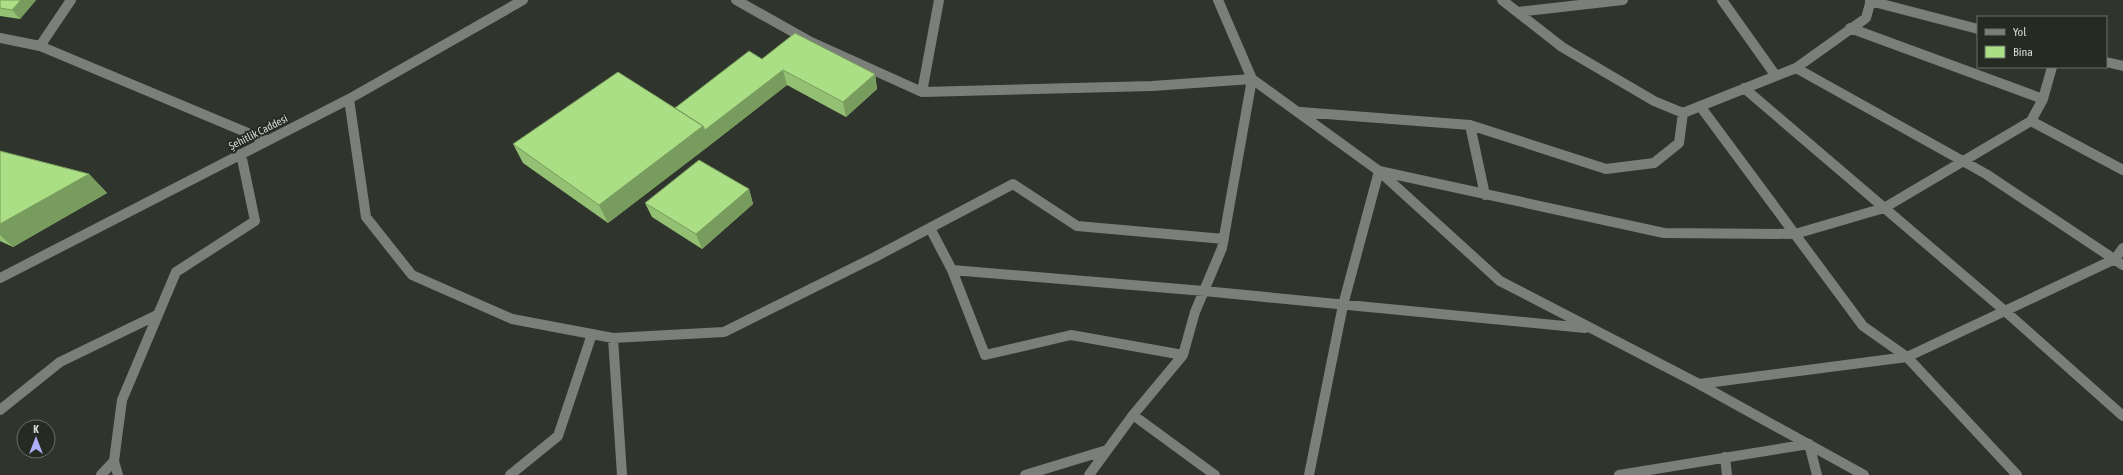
<svg xmlns="http://www.w3.org/2000/svg" width="2123" height="475" viewBox="0 0 2123 475" font-family="'Asap Condensed',sans-serif">
  <style>
    .lines { fill: none; stroke-linecap: round; stroke-linejoin: round }
    .minor { stroke: #7c7e7a; stroke-width: 10 }
    .wall { fill: #93c072 }
    .shaded-wall { fill: #789c5d }
    .building { fill: #abdf85; stroke: #789c5d }
    .labels { text-anchor: middle; dominant-baseline: central; stroke-width: 4; stroke-linejoin: round; paint-order: stroke }
    .street-label { font-size: 11px; fill: #d5d8d3; stroke: #252a23 }
  </style>
  <rect width="100%" height="100%" fill="#2f342c"/>
  <g class="lines">
    <!-- minor -->
    <path class="minor" d="M 736,0 L 811,42 L 922,92 L 939,0
      M 1218,0 L 1252,79 L 1379,171 L 1500,281 L 1699,384 L 1864,475
      M 1502,0 L 1562,47 L 1654,101 L 1683,113 L 1796,68 L 1866,18 L 1871,0
      M 1722,0 L 1776,76
      M 1870,1 L 1978,29
      M 1518,12 L 1623,0
      M 1850,28 L 2043,99 L 2031,121 L 2123,170
      M 0,38 L 40,46 L 71,0
      M 40,46 L 267,141
      M 2106,62 L 2123,66
      M 1796,68 L 1986,174 L 2123,265
      M 1744,88 L 2005,311 L 2123,416
      M 922,92 L 1152,86 L 1252,79 L 1222,248 L 1195,312 L 1183,355 L 1133,415 L 1089,475
      M 349,99 L 366,217 L 412,275 L 512,319 L 613,338 L 724,332 L 875,257 L 1013,184 L 1077,226 L 1224,239
      M 2043,99 L 2052,67
      M 1700,106 L 1863,326 L 1907,357 L 2017,475
      M 1300,112 L 1470,125 L 1606,169 L 1654,163 L 1679,143 L 1683,113
      M 1470,125 L 1485,195
      M 930,228 L 952,270 L 1204,291 L 1585,328
      M 952,270 L 985,355 L 1071,335 L 1183,355
      M 0,278 L 349,99 L 523,0
      M 613,338 L 622,475
      M 1699,384 L 1907,357 L 2115,259 L 2123,248
      M 0,410 L 60,362 L 157,315
      M 1133,415 L 1215,475
      M 1725,457 L 1727,475
      M 101,475 L 114,461
      M 118,475 L 114,461 L 122,400 L 176,272 L 255,221 L 241,154
      M 510,475 L 558,436 L 592,334
      M 1025,475 L 1107,450
      M 1309,475 L 1343,305 L 1379,171 L 1664,233 L 1795,234 L 1884,208 L 2031,121
      M 1619,475 L 1809,444 L 1817,475"/>
  </g>
  <!-- wall -->
  <path class="wall" d="M 0,0 L 36,0 L 20,19 L 0,16 Z
    M 762,59 L 875,74 L 877,89 L 846,117 L 787,85 L 710,145 L 608,223 L 523,163 L 513,144 L 675,108 Z
    M 0,151 L 89,174 L 107,193 L 13,247 L 0,241 Z
    M 749,189 L 753,204 L 702,249 L 652,217 L 645,203 Z"/>
  <!-- shaded-wall -->
  <path class="shaded-wall" d="M 21,0 L 36,0 L 20,19 L 12,10 Z
    M 783,70 L 787,85 L 710,145 L 608,223 L 599,205 L 703,126 Z
    M 875,74 L 877,89 L 846,117 L 843,102 Z
    M 89,174 L 107,193 L 13,247 L 0,235 L 0,224 Z
    M 749,189 L 753,204 L 702,249 L 696,234 Z"/>
  <!-- building -->
  <path class="building" d="M 0,0 L 21,0 L 12,10 L 0,8 Z
    M 795,33 L 875,74 L 843,102 L 783,70 L 705,130 L 703,126 L 675,108 L 749,51 L 762,59 Z
    M 618,72 L 703,126 L 599,205 L 513,144 Z
    M 0,151 L 89,174 L 0,224 Z
    M 699,160 L 749,189 L 696,234 L 645,203 Z"/>
  <g class="labels">
    <!-- street labels -->
    <g class="street-label">
      <text transform="translate(258 132) rotate(-27)">Şehitlik Caddesi</text>
    </g>
  </g>
  <!-- legend -->
  <rect x="1977" y="16" width="130" height="52" fill="#252a23" stroke="#6b7069"/>
  <rect x="1985" y="29" width="20" height="6" fill="#7c7e7a" stroke="#6b7069"/>
  <text x="2013" y="36" font-size="12" fill="#d5d8d3">Yol</text>
  <rect x="1985" y="46" width="20" height="12" fill="#abdf85" stroke="#6b7069"/>
  <text x="2013" y="56" font-size="12" fill="#d5d8d3">Bina</text>
  <!-- north arrow -->
  <g transform="translate(36 439)"><circle r="19" fill="#252a23" stroke="#6b7069"/>
  <path d="M0-3L7 15L0 10L-7 15Z" fill="#adaffb"/>
  <text y="-6" font-size="11" font-weight="bold" text-anchor="middle" fill="#d5d8d3">K</text>
  </g>
</svg>
